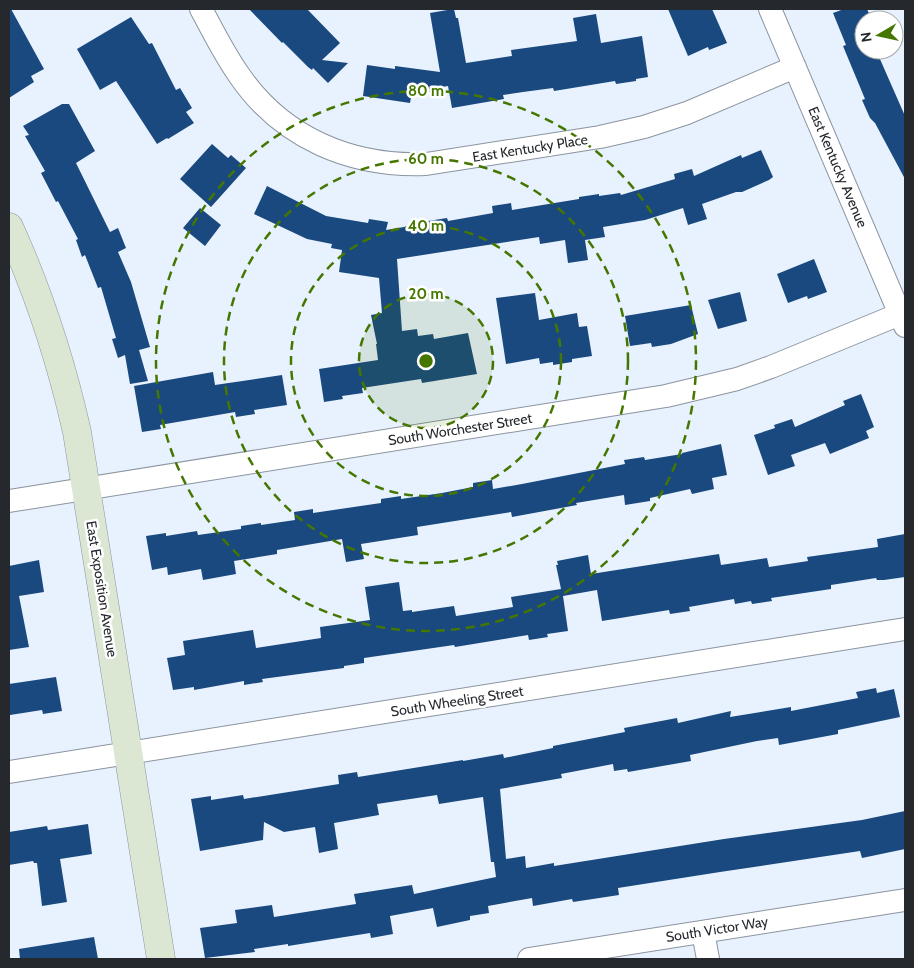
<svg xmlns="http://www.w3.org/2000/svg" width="914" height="968" viewBox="0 0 914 968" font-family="Cabin,sans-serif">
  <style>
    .building { fill: #19497e }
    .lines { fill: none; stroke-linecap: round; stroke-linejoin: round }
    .street-casing { stroke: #8b949f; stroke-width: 24 }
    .secondary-casing { stroke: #8b949f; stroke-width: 29 }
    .street { stroke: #fff; stroke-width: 22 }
    .secondary { stroke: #dbe6d3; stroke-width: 28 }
    .ring { fill: none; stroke: #457700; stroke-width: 2.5; stroke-dasharray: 9 6 }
    .labels { text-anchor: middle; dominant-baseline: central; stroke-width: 5; stroke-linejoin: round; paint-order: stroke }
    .street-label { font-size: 14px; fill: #25292e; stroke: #fff }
    .centre { fill: #457700; stroke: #fff; stroke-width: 2.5 }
    .ring-label { font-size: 15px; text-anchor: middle; font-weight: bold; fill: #457700; stroke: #fff; stroke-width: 5; stroke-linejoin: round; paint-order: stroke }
  </style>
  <rect width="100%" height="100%" fill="#e8f2fe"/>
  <!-- building -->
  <path class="building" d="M 9,9 L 11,9 L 44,69 L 31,76 L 34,82 L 9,98 Z
    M 249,9 L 307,9 L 340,43 L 322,60 L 348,63 L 328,83 L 313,68 L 312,70 L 308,67 L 283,42 L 282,43 Z
    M 453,9 L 454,9 L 456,18 L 458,18 L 466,63 L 512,56 L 511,50 L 577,41 L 573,18 L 596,14 L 601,43 L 642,36 L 648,77 L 636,79 L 636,81 L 616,84 L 615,81 L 554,91 L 553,88 L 523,92 L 503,95 L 504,99 L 452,108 L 448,86 L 412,92 L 410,103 L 363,96 L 367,65 L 395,69 L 395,66 L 440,72 L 430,13 Z
    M 668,9 L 712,9 L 727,43 L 709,50 L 708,47 L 688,56 Z
    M 844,9 L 867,9 L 871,18 L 879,14 L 882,20 L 864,20 L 864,50 L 876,50 L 905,116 L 905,179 L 875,123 L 870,118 L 862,100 L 865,99 L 843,46 L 846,45 L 833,13 Z
    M 131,17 L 149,44 L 152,43 L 176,90 L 180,88 L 192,108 L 186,112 L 194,123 L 168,139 L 167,138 L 157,144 L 116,81 L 100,90 L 77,49 Z
    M 62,104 L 69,104 L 95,151 L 76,163 L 110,232 L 118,228 L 126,248 L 118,252 L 131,282 L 150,347 L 139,350 L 148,381 L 130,384 L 125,355 L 118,358 L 112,339 L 116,338 L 101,287 L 98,288 L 85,255 L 82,257 L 76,240 L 78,239 L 58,201 L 56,202 L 41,173 L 45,171 L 25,136 L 29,135 L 23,126 Z
    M 212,144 L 228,158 L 231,155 L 246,168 L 211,207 L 180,179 Z
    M 761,150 L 773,177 L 769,180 L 742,192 L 736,192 L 702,204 L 707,219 L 688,225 L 683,208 L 645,220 L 603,227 L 605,237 L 585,240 L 588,260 L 568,263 L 565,240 L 540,244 L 539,237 L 397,259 L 402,331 L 417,329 L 418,336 L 433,334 L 434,339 L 468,333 L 477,374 L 422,383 L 421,379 L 362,388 L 363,393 L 342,396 L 343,399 L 324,402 L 319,369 L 378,360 L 376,344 L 377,344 L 371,315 L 382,313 L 379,278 L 339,272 L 342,250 L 331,248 L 332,244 L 307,239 L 254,214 L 267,186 L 326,216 L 368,223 L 369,219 L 388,222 L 386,230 L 428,223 L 428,221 L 447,218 L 448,221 L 493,213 L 492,206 L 511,203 L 512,210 L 579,199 L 579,197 L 599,194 L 599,196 L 620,193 L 621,195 L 675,179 L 674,174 L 692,169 L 694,176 L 741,155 L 742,158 Z
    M 200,208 L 221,225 L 205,246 L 183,228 Z
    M 814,259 L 827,292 L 808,299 L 807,296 L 788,303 L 777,274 Z
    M 740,292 L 747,321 L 718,329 L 708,300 Z
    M 535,293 L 539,320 L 577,313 L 579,327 L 587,326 L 592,356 L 572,359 L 572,362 L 553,365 L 553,362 L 540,364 L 539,358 L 506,364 L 496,298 Z
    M 691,305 L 698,334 L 671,344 L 652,347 L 651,343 L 630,346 L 625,316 Z
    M 213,372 L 215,385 L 282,375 L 287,405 L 254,410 L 255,414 L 236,417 L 235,412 L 160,425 L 161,429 L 142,432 L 134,386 Z
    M 861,394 L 874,427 L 866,431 L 869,438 L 830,454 L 825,443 L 791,455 L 795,466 L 768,475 L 754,435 L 775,428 L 774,425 L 792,419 L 795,427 L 845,405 L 843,401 Z
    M 721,444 L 727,475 L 712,478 L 714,489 L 692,494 L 690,489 L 650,498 L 650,501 L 625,505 L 624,495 L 576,503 L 577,505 L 512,517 L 511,512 L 417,527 L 418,535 L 361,544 L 364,559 L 346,562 L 342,539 L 277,550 L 277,554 L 234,561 L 236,574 L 203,580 L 201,569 L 168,575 L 167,567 L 152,570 L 146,536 L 166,533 L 166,536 L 197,531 L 198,535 L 241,529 L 241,526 L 261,523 L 261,525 L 295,520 L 294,512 L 313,509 L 313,513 L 381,503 L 381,499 L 401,496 L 401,499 L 442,493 L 473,487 L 473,483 L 492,480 L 493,489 L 522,484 L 625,464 L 624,460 L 644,457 L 645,460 L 682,454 L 682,453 Z
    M 905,534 L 905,577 L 884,580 L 877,580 L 876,578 L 831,585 L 831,589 L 771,598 L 772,601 L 752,604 L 751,601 L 735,604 L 734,599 L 689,607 L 690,611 L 670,614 L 669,610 L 602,621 L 597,590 L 563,596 L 568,631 L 547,634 L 548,637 L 529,640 L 528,635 L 455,647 L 454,645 L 364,658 L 364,663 L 344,666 L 344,668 L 262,679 L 263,682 L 244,685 L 244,681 L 194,690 L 194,687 L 173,690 L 167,658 L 185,655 L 183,641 L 253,630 L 256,648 L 321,638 L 320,627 L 370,620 L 365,587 L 399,582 L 403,611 L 412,610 L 412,612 L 454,606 L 456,616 L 513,607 L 511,597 L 561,589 L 556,565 L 558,565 L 557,561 L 588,555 L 591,574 L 719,554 L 721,565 L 767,558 L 769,567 L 808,561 L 807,557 L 878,547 L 877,539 Z
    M 39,560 L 44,592 L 19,596 L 29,647 L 9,650 L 9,566 Z
    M 56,677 L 62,711 L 43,714 L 42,710 L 10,715 L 9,684 Z
    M 876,688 L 877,693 L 894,689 L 900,717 L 838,730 L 838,734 L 779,745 L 778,738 L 757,741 L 690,755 L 691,761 L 628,772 L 627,769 L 614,771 L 613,764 L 561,774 L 562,778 L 500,789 L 506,859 L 525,856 L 526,868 L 554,863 L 554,866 L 724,839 L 862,820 L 905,811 L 905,849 L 862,858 L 860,851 L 720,872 L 618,888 L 619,895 L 573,902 L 572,899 L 533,906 L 532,898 L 488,906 L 489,913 L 470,916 L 470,920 L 437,927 L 433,908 L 390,916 L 393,934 L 371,938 L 370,933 L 288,946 L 288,944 L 254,949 L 255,952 L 205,958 L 200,928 L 237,923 L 235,910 L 272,905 L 274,917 L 356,904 L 354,894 L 412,885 L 414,894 L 496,877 L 494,862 L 491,862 L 483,797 L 439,804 L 437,795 L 377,804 L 379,815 L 334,823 L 338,849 L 319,853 L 315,827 L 284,832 L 264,822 L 263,840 L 200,851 L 191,799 L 211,796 L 211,800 L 243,795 L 244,799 L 339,784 L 338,775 L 357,772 L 358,777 L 463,760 L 463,761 L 503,754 L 504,758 L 553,748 L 553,746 L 625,732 L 624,728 L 677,718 L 678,723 L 731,711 L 730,717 L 791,707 L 791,711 L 858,698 L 856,692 Z
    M 88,824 L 92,854 L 60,859 L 67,902 L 42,906 L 37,863 L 34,863 L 33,861 L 9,865 L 9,832 L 47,826 L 48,830 Z
    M 94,937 L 98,959 L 20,959 L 19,949 Z"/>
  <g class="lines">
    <!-- street casing -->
    <g class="street-casing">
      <path id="street" d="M 201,9 C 213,31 224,54 239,75 C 282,138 351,167 426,164 L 600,137 L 644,127 L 687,113 L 795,67
        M 770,9 L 905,326
        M 9,501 L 666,396 L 737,379 L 771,367 L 900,314
        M 9,772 L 905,629
        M 703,932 L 708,959
        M 529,959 L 905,900"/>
    </g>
    <!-- secondary casing -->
    <g class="secondary-casing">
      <path id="secondary" d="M 9,227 C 39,293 61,361 77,432 L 161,959"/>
    </g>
    <!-- street -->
    <use href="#street" class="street"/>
    <!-- secondary -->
    <use href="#secondary" class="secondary"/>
  </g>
  <!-- distance rings -->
  <circle cx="426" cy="361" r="67" fill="#457700" fill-opacity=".12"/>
  <g class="ring">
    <circle cx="426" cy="361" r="67"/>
    <circle cx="426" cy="361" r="135"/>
    <circle cx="426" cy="361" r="202"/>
    <circle cx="426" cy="361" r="270"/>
  </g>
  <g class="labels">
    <!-- street labels -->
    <g class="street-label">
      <text transform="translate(530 148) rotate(-9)">East Kentucky Place</text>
      <text transform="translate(838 167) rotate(67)">East Kentucky Avenue</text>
      <text transform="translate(460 429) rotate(-9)">South Worchester Street</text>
      <text transform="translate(102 589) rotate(81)">East Exposition Avenue</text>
      <text transform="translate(457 701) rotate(-9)">South Wheeling Street</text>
      <text transform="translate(717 929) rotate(-9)">South Victor Way</text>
    </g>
  </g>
  <circle cx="426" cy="361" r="8" class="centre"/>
  <g class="ring-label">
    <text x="426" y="96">80 m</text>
    <text x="426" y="164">60 m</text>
    <text x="426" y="231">40 m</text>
    <text x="426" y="299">20 m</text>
  </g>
  <!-- border -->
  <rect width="914" height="968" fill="none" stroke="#25292e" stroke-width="20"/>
  <!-- north arrow -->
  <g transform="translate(879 35) rotate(261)"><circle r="24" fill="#ffffff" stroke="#a8a9ab"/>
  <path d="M0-4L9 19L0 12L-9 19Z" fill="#457700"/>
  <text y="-8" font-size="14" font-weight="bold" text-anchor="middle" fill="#25292e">N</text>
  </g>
</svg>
